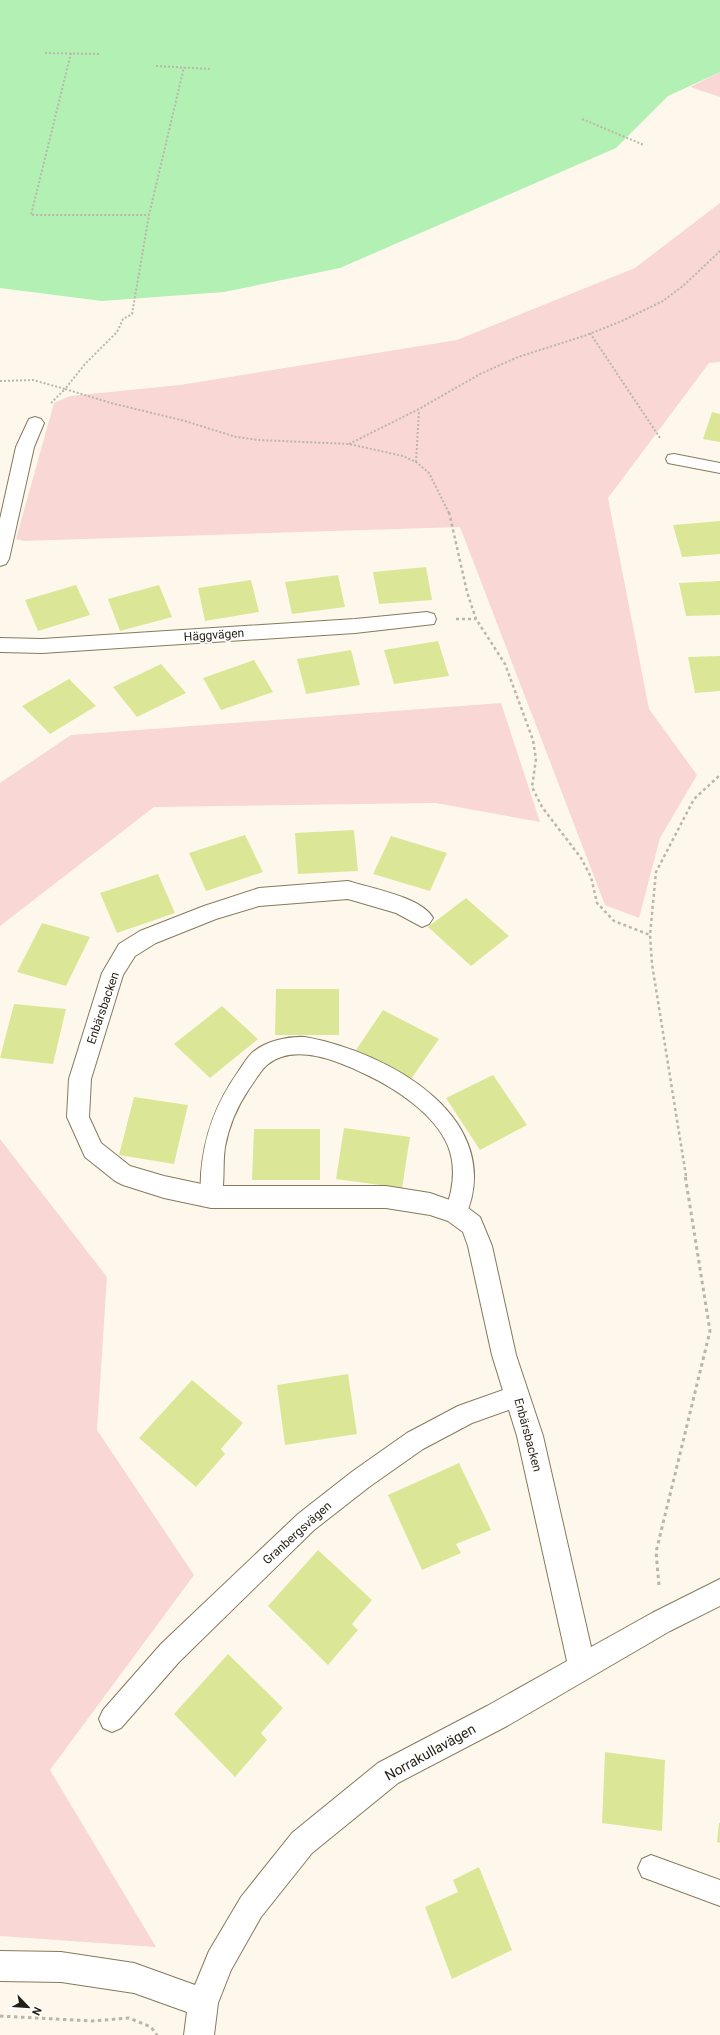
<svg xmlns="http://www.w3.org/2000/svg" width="720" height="2035" viewBox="0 0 720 2035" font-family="Roboto,sans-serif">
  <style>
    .green { fill: #f8d7d4 }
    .water { fill: #b2f0b4 }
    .building { fill: #dbe797 }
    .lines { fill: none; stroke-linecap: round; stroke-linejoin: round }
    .lane-casing { stroke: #86795d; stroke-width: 2 }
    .street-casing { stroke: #86795d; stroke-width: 2 }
    .path-far2 { stroke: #bcb6aa; stroke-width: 2; stroke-dasharray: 2 2; stroke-linecap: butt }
    .path-far1 { stroke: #bcb6aa; stroke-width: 2.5; stroke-dasharray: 3 3; stroke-linecap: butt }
    .path { stroke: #bcb6aa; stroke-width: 3; stroke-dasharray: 3.5 3.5; stroke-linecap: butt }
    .lane { fill: #fff; fill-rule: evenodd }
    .street { fill: #fff; fill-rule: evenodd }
    .labels { text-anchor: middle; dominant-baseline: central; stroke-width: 3.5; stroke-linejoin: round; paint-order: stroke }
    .street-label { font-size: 12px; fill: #241f14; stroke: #fff }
    .near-street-label { font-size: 14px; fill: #241f14; stroke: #fff }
  </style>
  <rect width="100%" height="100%" fill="#fef8ec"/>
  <!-- green -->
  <path class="green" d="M 720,72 L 720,97 L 690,87 Z
    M 720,203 L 720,362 L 709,363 L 608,498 L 649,709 L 697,775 L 660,838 L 639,918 L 605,905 L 460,527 L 23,541 L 16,539 L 54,403 L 70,396 L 180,385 L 457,340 L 635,268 Z
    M 501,703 L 540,822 L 436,803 L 154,807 L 0,926 L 0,783 L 71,735 Z
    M 0,1128 L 0,1139 L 107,1277 L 97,1430 L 194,1575 L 50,1770 L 156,1947 L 0,1936 Z"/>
  <!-- water -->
  <path class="water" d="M 0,0 L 720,0 L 720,72 L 668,96 L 616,148 L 340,268 L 224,292 L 102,301 L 0,288 Z"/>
  <!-- building -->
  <path class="building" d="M 712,412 L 720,414 L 720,442 L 703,439 Z
    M 720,521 L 720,554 L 682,557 L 673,525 Z
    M 426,567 L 432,600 L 379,604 L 373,572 Z
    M 338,575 L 345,607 L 292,614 L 285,582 Z
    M 251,580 L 259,612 L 205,621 L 198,588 Z
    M 720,581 L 720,615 L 686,616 L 679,583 Z
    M 76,585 L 90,615 L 38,631 L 25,600 Z
    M 159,585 L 172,617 L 120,631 L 108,599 Z
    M 438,641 L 449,676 L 394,684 L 384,650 Z
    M 351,650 L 360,685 L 306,694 L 297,659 Z
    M 720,656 L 720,691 L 695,693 L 688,657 Z
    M 254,660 L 273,692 L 221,710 L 203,678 Z
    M 161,664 L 186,693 L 137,717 L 113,687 Z
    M 69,679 L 96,706 L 50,734 L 22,706 Z
    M 354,830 L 358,871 L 298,874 L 295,833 Z
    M 245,835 L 263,872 L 206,891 L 189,853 Z
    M 391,836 L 447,853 L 430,891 L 373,874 Z
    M 158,874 L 175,913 L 117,933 L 100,893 Z
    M 466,898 L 509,936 L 471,966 L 428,927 Z
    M 42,923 L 90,937 L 66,986 L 17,972 Z
    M 276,989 L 339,989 L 339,1035 L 275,1035 Z
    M 14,1004 L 66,1009 L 53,1064 L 0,1058 Z
    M 222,1006 L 258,1039 L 210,1078 L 174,1044 Z
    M 383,1010 L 439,1039 L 411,1079 L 356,1050 Z
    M 493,1075 L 527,1125 L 480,1150 L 446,1098 Z
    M 134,1097 L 188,1105 L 174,1164 L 119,1155 Z
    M 344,1128 L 410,1137 L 402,1188 L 336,1179 Z
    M 254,1129 L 320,1129 L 320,1180 L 252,1180 Z
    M 348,1374 L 357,1434 L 285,1445 L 277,1385 Z
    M 192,1380 L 243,1423 L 221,1449 L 225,1454 L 196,1487 L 139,1438 Z
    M 459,1463 L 491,1530 L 456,1544 L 461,1553 L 422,1570 L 388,1495 Z
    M 318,1550 L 372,1600 L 352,1624 L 358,1630 L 328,1665 L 268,1606 Z
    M 228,1654 L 283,1708 L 261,1733 L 267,1740 L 235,1777 L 174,1714 Z
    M 605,1752 L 665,1760 L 662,1831 L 602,1823 Z
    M 719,1823 L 720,1823 L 720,1843 L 717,1842 Z
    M 479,1867 L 512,1950 L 452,1979 L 425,1907 L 458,1892 L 453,1880 Z"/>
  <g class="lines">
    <!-- lane casing -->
    <g class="lane-casing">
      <path id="lane" d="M 674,454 L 720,463 L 720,473 L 668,463 L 666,459 L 668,455 Z
        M 305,1037 C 388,1052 510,1118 464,1220 L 456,1223 L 448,1220 C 444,1210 449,1201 451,1191 C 454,1176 454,1161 448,1146 C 435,1114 395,1088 365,1074 C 338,1061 294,1042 267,1065 C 260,1071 255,1081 249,1089 C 237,1107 229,1125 225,1147 C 222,1165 226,1187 219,1204 L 211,1207 L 203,1204 C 199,1194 201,1184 201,1174 C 204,1135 216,1103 238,1072 C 243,1065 247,1057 253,1052 C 266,1041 288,1036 305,1037 Z
        M 517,1385 L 525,1388 L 528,1396 L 525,1404 L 472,1423 L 423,1449 L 369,1487 L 314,1530 L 179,1662 L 121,1728 L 112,1732 L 103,1728 L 99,1719 L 103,1710 L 161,1644 L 298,1514 L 353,1471 L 407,1433 L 458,1406 Z
        M 651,1855 L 720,1880 L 720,1906 L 642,1877 L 638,1868 L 642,1859 Z"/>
    </g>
    <!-- street casing -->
    <g class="street-casing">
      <path id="street" d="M 35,417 L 41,419 L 44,423 L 34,447 L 9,559 L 6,564 L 0,566 L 0,519 L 16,447 L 29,419 Z
        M 427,612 L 434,614 L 436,619 L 434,624 L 355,633 L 42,653 L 0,652 L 0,638 L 42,639 L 355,619 Z
        M 348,881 C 370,888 422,897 433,918 L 429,924 L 422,927 L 396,913 L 348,899 L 259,906 L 216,919 L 156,943 L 135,956 L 123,975 L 91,1079 L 89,1117 L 101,1143 L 130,1166 L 164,1176 L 211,1186 L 386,1186 L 430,1193 L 464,1205 L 480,1217 L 492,1246 L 516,1355 L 543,1436 L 591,1647 L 652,1613 L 720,1579 L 720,1606 L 670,1631 L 507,1726 L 398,1783 L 312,1853 L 261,1917 L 231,1970 L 218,2003 L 214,2035 L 184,2035 L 187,2012 L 134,1993 L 61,1982 L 0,1981 L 0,1951 L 61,1952 L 134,1963 L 195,1985 L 209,1951 L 241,1897 L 292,1833 L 378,1763 L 487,1706 L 567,1661 L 517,1436 L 492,1355 L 468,1246 L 463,1232 L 448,1221 L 430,1215 L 386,1208 L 211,1208 L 164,1198 L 123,1185 L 115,1181 L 85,1157 L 67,1117 L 69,1079 L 102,973 L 119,944 L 140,931 L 204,906 L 259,888 Z"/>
    </g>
    <!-- path-far2 -->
    <path class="path-far2" d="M 45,53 L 100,54
      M 71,53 L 31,215 L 149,215
      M 156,66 L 211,69
      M 582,119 L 644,145
      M 590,333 L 660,438
      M 0,381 L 33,380 L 65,389 L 85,364 L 117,332 L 123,319 L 132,314 L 149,215 L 184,67
      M 51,403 L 65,389 L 111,403 L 185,421 L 236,437 L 259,440 L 349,444 L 403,456 L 416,462 L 429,473 L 449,513
      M 349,444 L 419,409 L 480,374 L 518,357 L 584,336 L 622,321 L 663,301 L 683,286 L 720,251
      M 416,462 L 419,410"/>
    <!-- path-far1 -->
    <path class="path-far1" d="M 449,512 L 467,592 L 476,619 L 505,664 L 533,740 L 536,759 L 532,787 L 542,807 L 581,858 L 591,877 L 597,903 L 614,921 L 650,935
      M 456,619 L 476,619
      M 686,1176 L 652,964 L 650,935 L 656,872 L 694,799 L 720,775"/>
    <!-- path -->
    <path class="path" d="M 659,1585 L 656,1552 L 710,1331 L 685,1175
      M 0,2016 L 92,2021 L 129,2018 L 151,2027 L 157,2035"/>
    <!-- lane -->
    <use href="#lane" class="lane"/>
    <!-- street -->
    <use href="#street" class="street"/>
  </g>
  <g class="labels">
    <!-- street labels -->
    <g class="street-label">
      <text transform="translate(214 635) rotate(-4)">Häggvägen</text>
      <text transform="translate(103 1008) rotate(-71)">Enbärsbacken</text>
      <text transform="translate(528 1435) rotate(75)">Enbärsbacken</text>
      <text transform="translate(297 1533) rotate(-42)">Granbergsvägen</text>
    </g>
    <!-- near-street labels -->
    <g class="near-street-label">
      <text transform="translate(430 1752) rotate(-29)">Norrakullavägen</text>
    </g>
  </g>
  <!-- north arrow -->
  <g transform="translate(28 2007) rotate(115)" stroke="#ffffff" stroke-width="3" paint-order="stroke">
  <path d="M0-3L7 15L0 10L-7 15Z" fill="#241f14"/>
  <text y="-6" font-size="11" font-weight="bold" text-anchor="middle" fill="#241f14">N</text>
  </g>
</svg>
